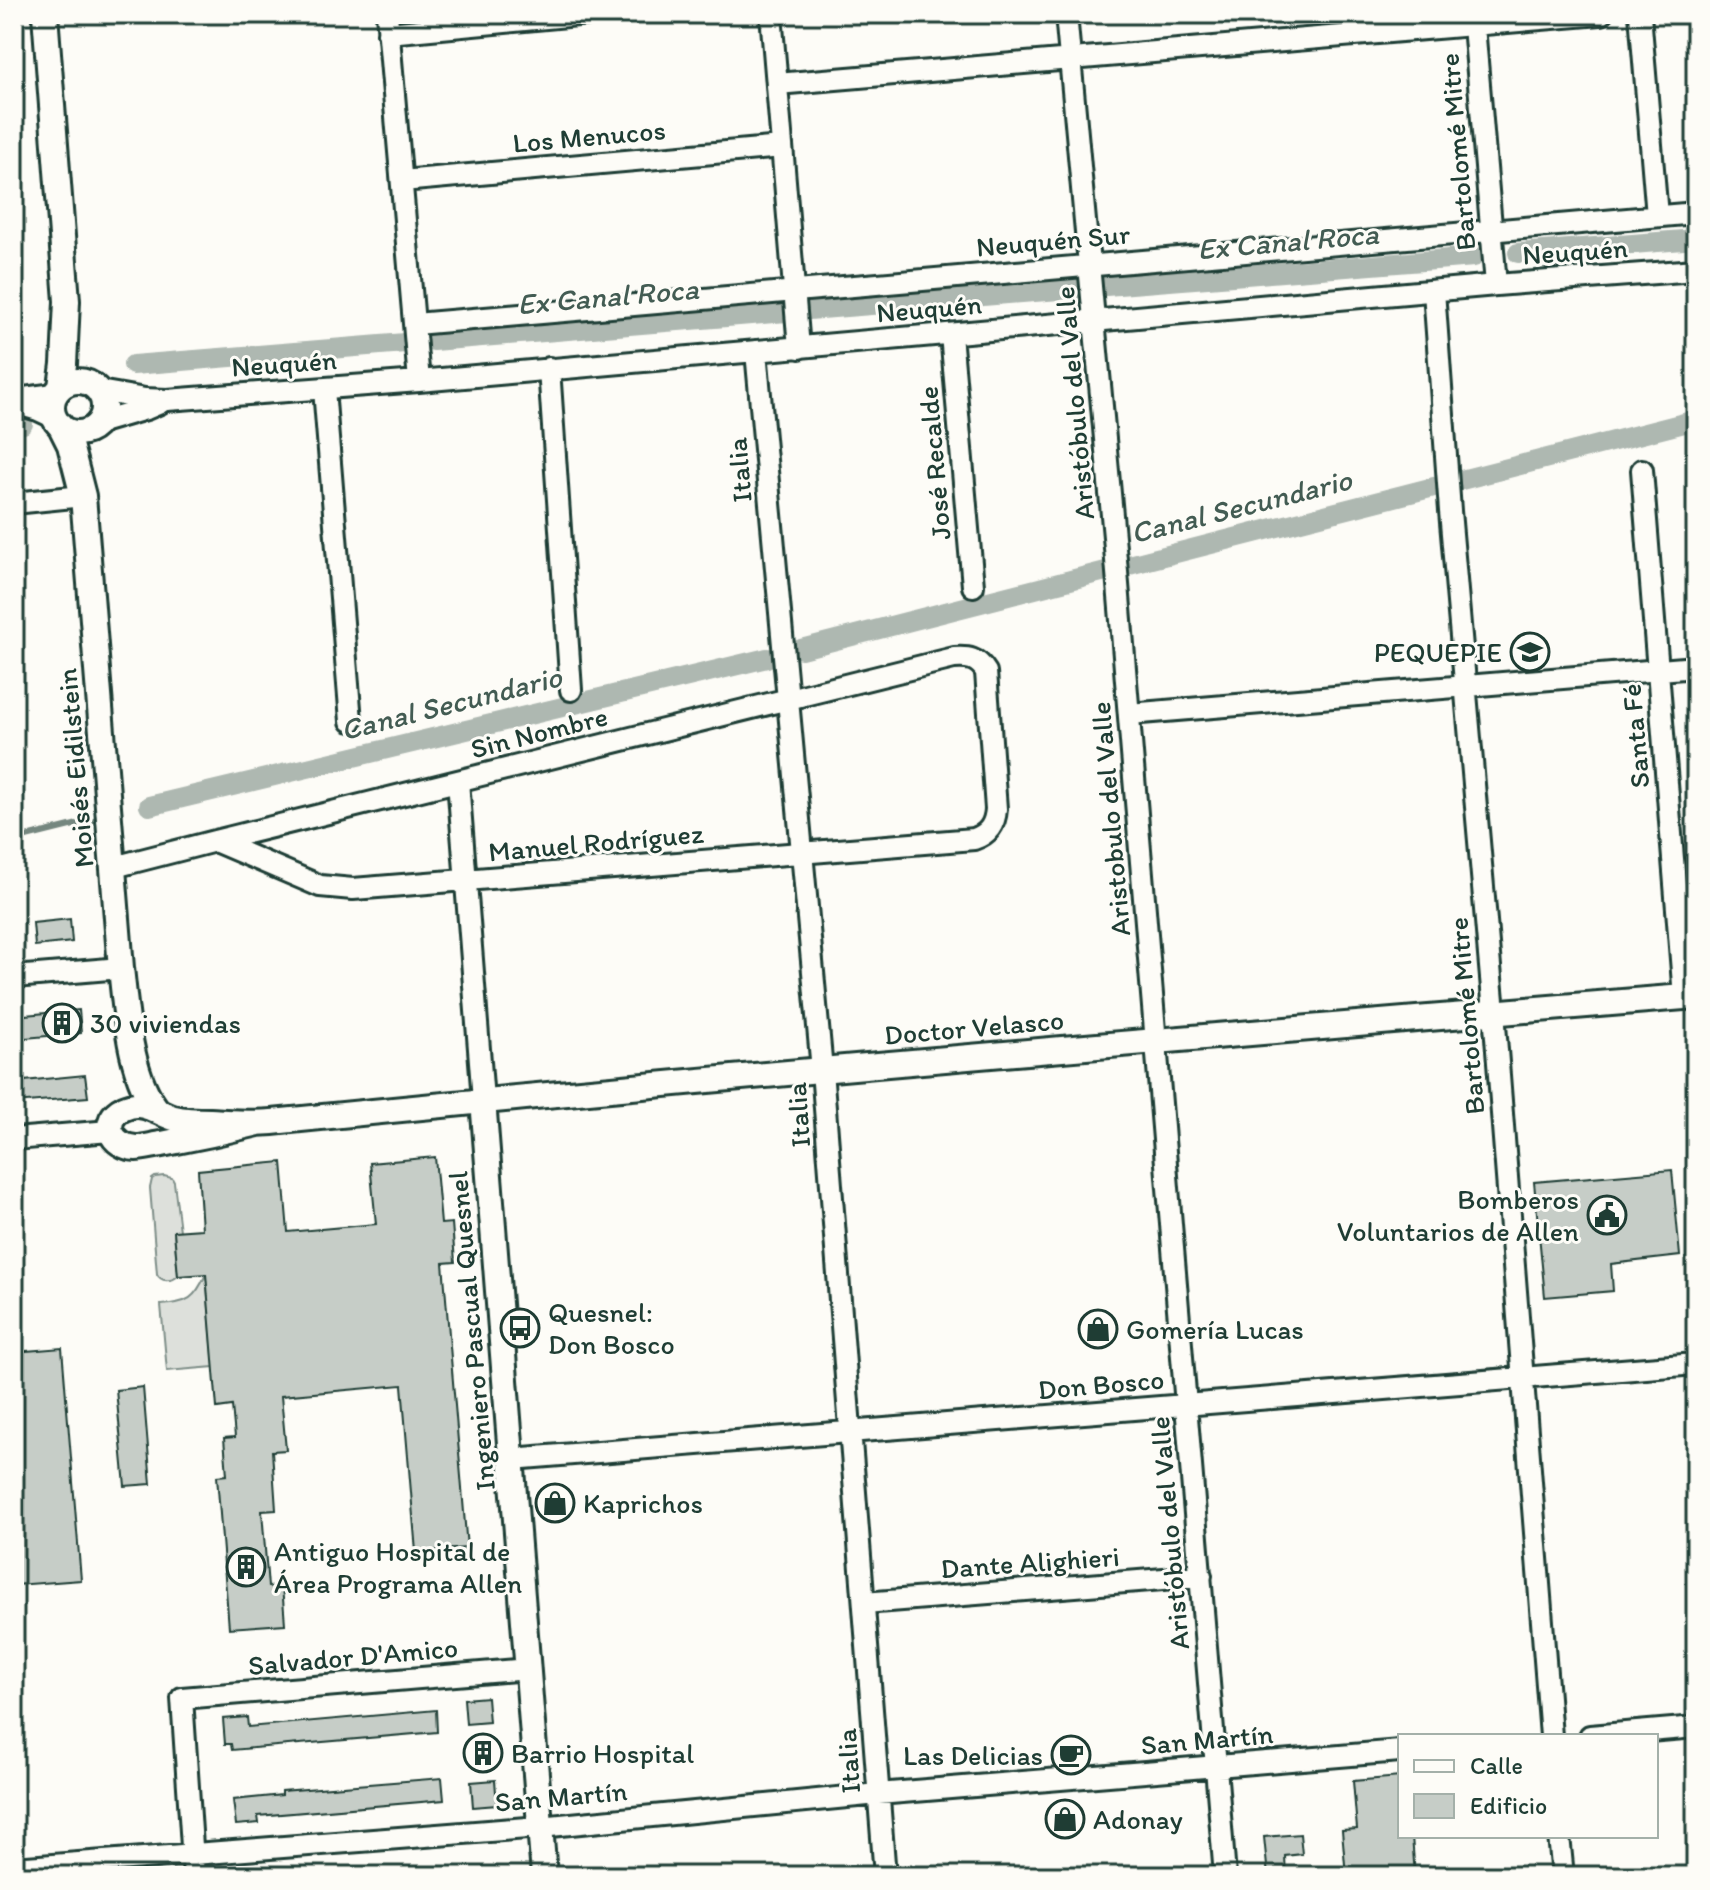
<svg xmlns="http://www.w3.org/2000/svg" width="1710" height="1890" viewBox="0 0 1710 1890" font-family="Itim,sans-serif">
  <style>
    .green { fill: #dde0db; stroke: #7e8e88; stroke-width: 2 }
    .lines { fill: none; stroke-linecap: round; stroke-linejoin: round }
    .stream { stroke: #75877f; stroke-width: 6 }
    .canal { stroke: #aeb8b1; stroke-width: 20 }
    .building { fill: #c6cdc7; stroke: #1f3d34; stroke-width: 2 }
    .minor-casing { stroke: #1f3d34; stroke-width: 26 }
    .major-casing { stroke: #1f3d34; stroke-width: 30 }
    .minor { stroke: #fdfcf7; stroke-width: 20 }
    .major { stroke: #fdfcf7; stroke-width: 24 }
    .labels { text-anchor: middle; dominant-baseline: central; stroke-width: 6; stroke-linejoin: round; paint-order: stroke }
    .street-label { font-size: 28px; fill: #1f3d34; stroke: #fdfcf7 }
    .poi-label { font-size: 28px; fill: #1f3d34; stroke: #fdfcf7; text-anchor: start }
    .water-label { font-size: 30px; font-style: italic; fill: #435c53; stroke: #fdfcf7 }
  </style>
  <rect width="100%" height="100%" fill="#fdfcf7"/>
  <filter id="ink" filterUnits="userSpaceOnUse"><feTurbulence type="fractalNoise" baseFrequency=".0125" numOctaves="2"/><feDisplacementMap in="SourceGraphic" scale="16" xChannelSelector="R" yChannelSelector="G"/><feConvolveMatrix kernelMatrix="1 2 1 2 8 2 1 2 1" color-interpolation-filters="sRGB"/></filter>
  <g filter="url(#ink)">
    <!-- green -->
    <path class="green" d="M 164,1176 L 172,1178 L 174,1182 L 180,1231 L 174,1232 L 178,1276 C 171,1282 161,1282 157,1274 L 150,1188 L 152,1179 L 155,1177 Z
      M 206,1274 L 214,1367 L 167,1371 L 161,1305 C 188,1303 195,1299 206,1274 Z"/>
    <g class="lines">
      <!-- stream -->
      <path class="stream" d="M 14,840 L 98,819"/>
      <!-- canal -->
      <path class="canal" d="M 1518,253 L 1696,239
        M 1106,286 L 1474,257
        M 809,310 L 1084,288
        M 433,341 L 787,312
        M 133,365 L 405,343
        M 14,425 L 23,424
        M 801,649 L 1696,420
        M 149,806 L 767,658"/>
    </g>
    <!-- building -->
    <path class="building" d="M 70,919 L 72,942 L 35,946 L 33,923 Z
      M 79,1010 L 81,1033 L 14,1039 L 14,1016 Z
      M 85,1075 L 88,1097 L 14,1103 L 14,1082 Z
      M 435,1157 L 441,1224 L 452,1223 L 455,1262 L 443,1263 L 467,1548 L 416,1552 L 402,1385 L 281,1396 L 286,1450 L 272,1451 L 276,1510 L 262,1511 L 268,1587 L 282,1586 L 285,1624 L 229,1628 L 217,1476 L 227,1475 L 224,1438 L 235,1437 L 232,1406 L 217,1408 L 206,1274 L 178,1276 L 174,1231 L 202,1229 L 198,1170 L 282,1162 L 288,1232 L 376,1224 L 370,1163 Z
      M 1672,1170 L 1680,1256 L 1611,1264 L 1613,1291 L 1545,1297 L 1534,1182 Z
      M 62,1348 L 81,1580 L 16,1585 L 14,1562 L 14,1352 Z
      M 143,1387 L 151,1484 L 125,1486 L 116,1390 Z
      M 487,1697 L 489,1722 L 466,1724 L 464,1699 Z
      M 436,1710 L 437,1732 L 232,1750 L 231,1744 L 225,1744 L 223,1719 L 247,1717 L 248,1727 Z
      M 1400,1777 L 1400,1836 L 1412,1836 L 1415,1876 L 1346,1876 L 1342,1830 L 1357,1829 L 1353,1781 Z
      M 442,1778 L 444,1800 L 258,1816 L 259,1823 L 236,1825 L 233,1800 L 282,1795 L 282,1791 Z
      M 495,1780 L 497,1805 L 473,1807 L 471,1782 Z
      M 1300,1834 L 1302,1854 L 1285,1856 L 1286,1876 L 1268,1876 L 1264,1837 Z"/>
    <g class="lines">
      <!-- minor casing -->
      <g class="minor-casing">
        <path id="minor" d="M 387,14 L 419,381
          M 771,14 L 799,348
          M 1066,14 L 1115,548 L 1225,1876
          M 1473,14 L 1496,285
          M 1640,14 L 1657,216
          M 388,33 L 589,14
          M 777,84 L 1601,14
          M 402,181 L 782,147
          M 1434,291 L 1450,511 L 1494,1012 L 1551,1736
          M 415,324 L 1696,213
          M 951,334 L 973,586
          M 756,351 L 822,1070 L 885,1876
          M 549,368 L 571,690
          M 324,389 L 351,721
          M 99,391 L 145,399 L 167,400 L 419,381 L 1496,285 L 1696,270
          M 16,399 L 55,394
          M 14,403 L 38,410 L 55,418
          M 98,423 L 146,409 L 160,403
          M 1642,470 L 1684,997
          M 14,503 L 83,496
          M 1129,714 L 1696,667
          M 458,781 L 483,1100
          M 114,867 L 215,841 L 954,658 C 968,657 978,658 986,672 L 996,809 C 995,824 989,834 974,839 L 353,889 L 320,886 L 215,841
          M 14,977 L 121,968
          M 14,1139 L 110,1131
          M 511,1459 L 1696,1364
          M 864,1603 L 1201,1576
          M 1590,1736 L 1696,1727
          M 1559,1836 L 1563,1876
          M 14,1868 L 540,1827 L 878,1794 L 1400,1751
          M 194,1876 L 182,1698 L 528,1669"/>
      </g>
      <!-- major casing -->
      <g class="major-casing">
        <path id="major" d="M 45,14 L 67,301 L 64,364 L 61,387
          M52 407a26 26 0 1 1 52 0a26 26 0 1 1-52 0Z
          M 60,425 L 70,445 L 83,496 L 121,968 C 126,1011 129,1076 158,1111
          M 483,1100 L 544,1876
          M 258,1123 C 226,1131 194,1138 162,1144 C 153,1145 145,1148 136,1148 C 111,1147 99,1120 124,1108 C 144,1099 157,1113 174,1118 C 186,1121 198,1121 210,1121 C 230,1122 251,1124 272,1122 C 555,1093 838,1068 1121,1044 C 1313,1028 1504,1011 1696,996"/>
      </g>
      <!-- minor -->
      <use href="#minor" class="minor"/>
      <!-- major -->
      <use href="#major" class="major"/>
    </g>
  </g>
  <!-- icons -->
  <defs>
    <g id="school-ring" transform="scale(2)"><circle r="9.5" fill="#fdfcf7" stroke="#1f3d34" stroke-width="1.5"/><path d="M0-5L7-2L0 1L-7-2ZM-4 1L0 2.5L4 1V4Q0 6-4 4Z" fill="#1f3d34"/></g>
    <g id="building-ring" transform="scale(2)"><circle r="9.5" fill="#fdfcf7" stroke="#1f3d34" stroke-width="1.5"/><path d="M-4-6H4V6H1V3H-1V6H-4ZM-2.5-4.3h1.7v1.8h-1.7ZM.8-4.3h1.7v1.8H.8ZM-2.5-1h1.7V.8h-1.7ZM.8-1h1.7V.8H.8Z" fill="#1f3d34"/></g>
    <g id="civic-ring" transform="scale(2)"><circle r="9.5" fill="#fdfcf7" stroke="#1f3d34" stroke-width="1.5"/><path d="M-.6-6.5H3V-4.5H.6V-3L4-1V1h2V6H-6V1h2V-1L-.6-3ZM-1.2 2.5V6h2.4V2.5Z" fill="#1f3d34"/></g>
    <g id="bus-ring" transform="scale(2)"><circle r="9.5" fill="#fdfcf7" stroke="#1f3d34" stroke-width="1.5"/><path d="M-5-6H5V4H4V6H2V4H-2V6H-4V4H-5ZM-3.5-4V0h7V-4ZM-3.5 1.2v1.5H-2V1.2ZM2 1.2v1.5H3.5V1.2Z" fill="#1f3d34"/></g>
    <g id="shop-ring" transform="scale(2)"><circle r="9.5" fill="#fdfcf7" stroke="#1f3d34" stroke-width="1.5"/><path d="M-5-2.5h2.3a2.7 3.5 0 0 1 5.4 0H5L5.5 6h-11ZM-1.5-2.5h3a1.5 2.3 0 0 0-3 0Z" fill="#1f3d34"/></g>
    <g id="cafe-ring" transform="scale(2)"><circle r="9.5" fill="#fdfcf7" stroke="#1f3d34" stroke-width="1.5"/><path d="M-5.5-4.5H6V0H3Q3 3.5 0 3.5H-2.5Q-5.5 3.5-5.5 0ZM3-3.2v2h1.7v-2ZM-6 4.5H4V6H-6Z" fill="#1f3d34"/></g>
  </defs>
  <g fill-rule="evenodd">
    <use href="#school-ring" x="1530" y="652"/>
    <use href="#building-ring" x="62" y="1023"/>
    <use href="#civic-ring" x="1607" y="1215"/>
    <use href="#bus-ring" x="520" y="1328"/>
    <use href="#shop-ring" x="1098" y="1329"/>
    <use href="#shop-ring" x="555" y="1503"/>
    <use href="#building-ring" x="246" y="1567"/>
    <use href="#building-ring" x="483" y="1753"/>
    <use href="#cafe-ring" x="1071" y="1755"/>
    <use href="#shop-ring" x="1065" y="1819"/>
  </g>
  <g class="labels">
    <!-- street labels -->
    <g class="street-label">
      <text transform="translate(589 136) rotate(-5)">Los Menucos</text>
      <text transform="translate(1457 152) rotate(-95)">Bartolomé Mitre</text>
      <text transform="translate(1053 240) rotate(-5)">Neuquén Sur</text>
      <text transform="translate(1575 251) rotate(-4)">Neuquén</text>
      <text transform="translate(929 308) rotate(-5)">Neuquén</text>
      <text transform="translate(284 363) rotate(-4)">Neuquén</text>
      <text transform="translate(1074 403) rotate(-95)">Aristóbulo del Valle</text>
      <text transform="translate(934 463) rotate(-95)">José Recalde</text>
      <text transform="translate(739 470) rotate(-95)">Italia</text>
      <text transform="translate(539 732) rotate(-14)">Sin Nombre</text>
      <text transform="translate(1635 736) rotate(-95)">Santa Fé</text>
      <text transform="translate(75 768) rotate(-95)">Moisés Eidilstein</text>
      <text transform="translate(1110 819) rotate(-95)">Aristobulo del Valle</text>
      <text transform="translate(596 842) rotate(-5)">Manuel Rodríguez</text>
      <text transform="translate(1466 1016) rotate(-95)">Bartolomé Mitre</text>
      <text transform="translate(974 1027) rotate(-5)">Doctor Velasco</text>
      <text transform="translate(798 1115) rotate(-94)">Italia</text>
      <text transform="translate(471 1331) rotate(-95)">Ingeniero Pascual Quesnel</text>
      <text transform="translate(1101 1384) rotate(-5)">Don Bosco</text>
      <text transform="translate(1169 1533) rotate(-95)">Aristóbulo del Valle</text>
      <text transform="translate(1030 1562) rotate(-4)">Dante Alighieri</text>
      <text transform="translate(353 1656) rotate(-5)">Salvador D'Amico</text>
      <text transform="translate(1207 1739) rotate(-5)">San Martín</text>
      <text transform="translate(848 1761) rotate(-94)">Italia</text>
      <text transform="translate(561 1796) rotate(-5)">San Martín</text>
    </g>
    <!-- poi labels -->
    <g class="poi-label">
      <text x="1502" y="652" text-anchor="end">PEQUEPIE</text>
      <text x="90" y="1023">30 viviendas</text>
      <text x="1579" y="1199" text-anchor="end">Bomberos<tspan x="1579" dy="32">Voluntarios de Allen</tspan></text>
      <text x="548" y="1312">Quesnel:<tspan x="548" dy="32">Don Bosco</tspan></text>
      <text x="1126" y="1329">Gomería Lucas</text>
      <text x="583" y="1503">Kaprichos</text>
      <text x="274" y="1551">Antiguo Hospital de<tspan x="274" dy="32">Área Programa Allen</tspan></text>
      <text x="511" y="1753">Barrio Hospital</text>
      <text x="1043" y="1755" text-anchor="end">Las Delicias</text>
      <text x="1093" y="1819">Adonay</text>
    </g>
    <!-- water labels -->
    <g class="water-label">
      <text transform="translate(1288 241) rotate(-5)">Ex Canal Roca</text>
      <text transform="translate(608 296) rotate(-5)">Ex Canal Roca</text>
      <text transform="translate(1241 506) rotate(-14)">Canal Secundario</text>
      <text transform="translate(451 703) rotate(-14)">Canal Secundario</text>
    </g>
  </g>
  <!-- margin -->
  <rect width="1710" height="1890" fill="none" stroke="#fdfcf7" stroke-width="48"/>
  <rect x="24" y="24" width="1662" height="1842" fill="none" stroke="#1f3d34" stroke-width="3" filter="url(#ink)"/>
  <!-- legend -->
  <rect x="1398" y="1734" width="260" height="104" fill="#fdfcf7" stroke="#a4b0a9" stroke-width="2"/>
  <rect x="1414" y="1760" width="40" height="12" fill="#fdfcf7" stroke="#a4b0a9" stroke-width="2"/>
  <text x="1470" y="1774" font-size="24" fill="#1f3d34">Calle</text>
  <rect x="1414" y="1794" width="40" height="24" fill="#c6cdc7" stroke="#a4b0a9" stroke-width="2"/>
  <text x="1470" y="1814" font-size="24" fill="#1f3d34">Edificio</text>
</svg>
